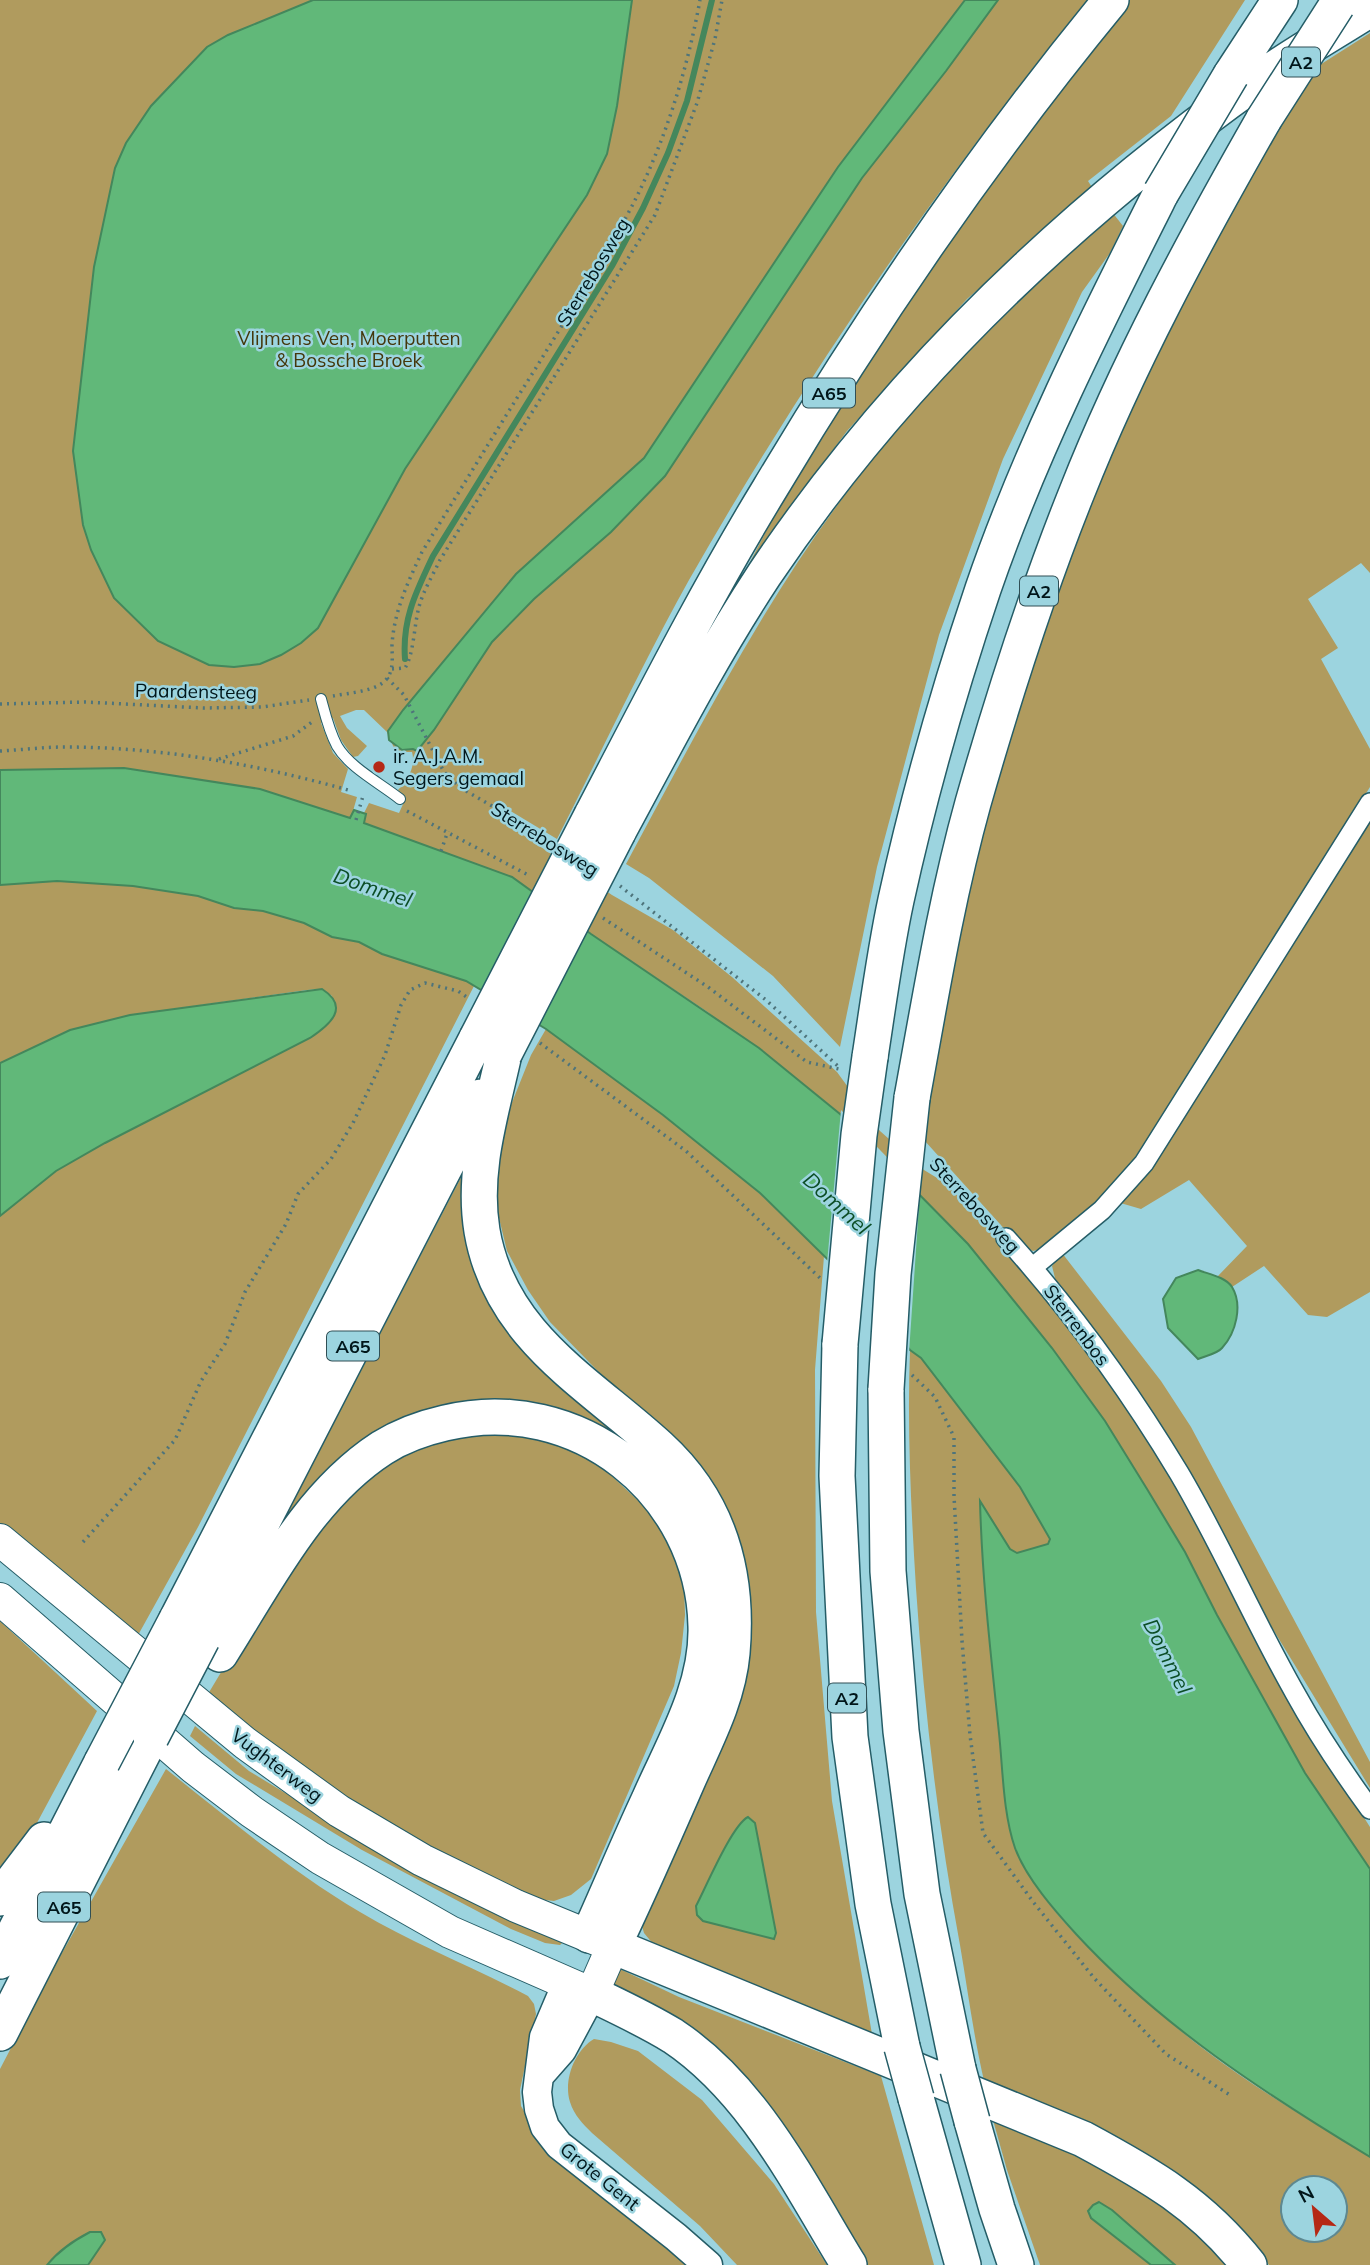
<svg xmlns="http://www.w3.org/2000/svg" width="1370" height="2265" viewBox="0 0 1370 2265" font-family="Mulish,sans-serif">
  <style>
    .green { fill: #b09b5e; fill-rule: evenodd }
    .water { fill: #61b879; stroke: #44875c; stroke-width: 2 }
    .pier { fill: #9cd4df }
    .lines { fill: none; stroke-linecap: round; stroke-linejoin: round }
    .stream { stroke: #44875c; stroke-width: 6 }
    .lane-casing { stroke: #255d67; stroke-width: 12 }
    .street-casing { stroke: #255d67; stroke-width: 22 }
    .secondary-casing { stroke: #255d67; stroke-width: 31 }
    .primary-casing { stroke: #255d67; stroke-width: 34 }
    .highway-casing { stroke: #255d67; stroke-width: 38 }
    .path { stroke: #4e747b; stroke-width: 3.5; stroke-dasharray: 2 5; stroke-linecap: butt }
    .lane { stroke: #fff; stroke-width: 10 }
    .street { stroke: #fff; stroke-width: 19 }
    .secondary { stroke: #fff; stroke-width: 28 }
    .primary { stroke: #fff; stroke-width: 32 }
    .highway { stroke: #fff; stroke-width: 35 }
    .highway-bridge-casing { stroke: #255d67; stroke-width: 38; stroke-linecap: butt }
    .highway-bridge { stroke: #fff; stroke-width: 35 }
    .poi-dot { fill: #b52815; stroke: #9cd4df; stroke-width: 2.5 }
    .labels { text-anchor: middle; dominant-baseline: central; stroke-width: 5; stroke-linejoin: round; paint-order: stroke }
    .shield { fill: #9cd4df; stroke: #304f55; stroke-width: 2 }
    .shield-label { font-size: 18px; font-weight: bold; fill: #01161a }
    .street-label { font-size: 19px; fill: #01161a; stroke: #9cd4df }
    .park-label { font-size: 19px; fill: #44370b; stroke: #9cd4df }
    .poi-label { font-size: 19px; fill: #01161a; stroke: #9cd4df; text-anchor: start }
    .water-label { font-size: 21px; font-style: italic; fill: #0c4e26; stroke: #9cd4df }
  </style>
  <rect width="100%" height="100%" fill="#9cd4df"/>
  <!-- green -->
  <path class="green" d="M 0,0 L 1087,0 C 940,182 805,376 689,580 C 642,664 601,753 557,839 L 507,809 L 501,820 L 612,895 L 673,930 L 732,977 L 837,1072 L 880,1131 L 924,1170 L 942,1181 L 974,1211 L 1023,1270 L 1097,1364 L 1141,1427 L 1238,1596 L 1321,1750 L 1370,1827 L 1370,1869 L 1305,1773 L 1217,1615 L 1185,1552 L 1147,1489 L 1105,1421 L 1052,1348 L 968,1244 L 921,1197 L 709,1013 L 591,934 L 363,823 L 0,772 ZM 356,710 L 364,710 L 387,732 L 394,748 L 398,752 L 412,752 C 416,766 408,780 398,790 L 404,802 L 399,813 L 369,803 L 363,815 L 353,811 L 357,797 L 341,792 L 348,769 L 333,753 L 321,723 L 333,718 L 341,740 L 353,757 L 358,756 L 367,746 L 347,728 L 340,716 Z
    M 1130,0 L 1245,0 L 1171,116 L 1088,181 L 1095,192 L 1020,253 L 967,299 L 847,431 L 809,482 L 727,606 L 797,472 L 829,418 L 979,197 L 1075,67 Z
    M 1370,33 L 1370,573 L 1361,563 L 1308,599 L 1338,648 L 1321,659 L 1370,749 L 1370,787 L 1124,1177 L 1050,1247 L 1033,1251 L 1019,1245 L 924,1140 L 943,1003 L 982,802 L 1103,461 L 1220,222 L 1315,68 Z
    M 1112,212 L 1123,226 L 1110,253 L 1082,292 L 1003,459 L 939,635 L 877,867 L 840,1047 L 773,976 L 649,878 L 626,864 C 701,725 773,582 873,459 C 945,369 1029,292 1112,212 Z
    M 1370,815 L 1370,1292 L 1327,1317 L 1308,1315 L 1264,1266 L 1232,1287 L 1217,1277 L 1247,1246 L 1189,1180 L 1141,1209 L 1117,1202 L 1163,1150 L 1193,1104 Z
    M 57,881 L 133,886 L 198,896 L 234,908 L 263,911 L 304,923 L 332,937 L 359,942 L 382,954 L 466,981 L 474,986 L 198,1527 L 137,1637 L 0,1523 L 0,1216 L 56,1171 L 105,1143 L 310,1038 L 332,996 L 321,989 L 307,990 L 130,1015 L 70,1030 L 0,1063 L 0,885 Z
    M 546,1029 C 618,1082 691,1134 759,1193 C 782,1213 803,1235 824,1256 L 815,1370 L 816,1612 L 832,1801 L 873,2040 L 654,1945 L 644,1933 L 640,1919 L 741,1655 L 624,1398 L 550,1322 L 528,1290 L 507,1251 L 493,1193 L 499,1135 L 531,1055 ZM 749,1817 L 755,1823 L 776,1933 L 773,1939 L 703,1921 L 697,1915 Z
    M 470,1160 L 478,1255 L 658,1469 L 621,1447 L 432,1417 L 263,1560 Z
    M 1062,1253 L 1161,1381 L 1191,1427 L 1370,1762 L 1370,1788 L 1258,1605 L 1057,1286 L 1052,1266 Z
    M 910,1350 L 921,1358 L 1020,1487 L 1050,1539 L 1048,1544 L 1017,1553 L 1010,1549 L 981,1503 C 981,1584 992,1666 1001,1747 C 1004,1776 1004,1825 1017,1851 C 1039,1901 1081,1942 1121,1978 C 1148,2003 1176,2028 1205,2050 C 1258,2090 1314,2123 1370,2157 L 1370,2265 L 1269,2265 L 1238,2227 L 985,2085 C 974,2039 968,1992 960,1945 C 938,1826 924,1708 916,1588 C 911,1508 907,1429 910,1350 ZM 1293,2188 L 1335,2188 L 1335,2230 L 1293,2230 Z
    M 505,1430 L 554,1442 L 599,1464 L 645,1507 L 666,1535 L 684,1582 L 685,1615 L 681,1653 L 674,1686 L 591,1879 L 571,1895 L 554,1901 L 536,1899 L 464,1867 L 323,1785 L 208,1694 L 292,1554 L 373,1473 L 417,1446 L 447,1436 Z
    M 0,1621 L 97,1711 L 31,1834 L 0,1882 Z
    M 195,1726 L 249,1771 L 366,1842 L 563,1942 L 560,1945 L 545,1943 L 511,1929 L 362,1850 L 236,1774 L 190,1736 Z
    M 166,1769 C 229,1819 291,1871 360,1912 C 414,1944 473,1967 528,1996 L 534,2004 L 536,2014 L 520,2090 L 521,2106 L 532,2125 L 695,2265 L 88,2265 L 105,2240 L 101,2232 C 81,2232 59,2250 47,2265 L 0,2265 L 0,2069 L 45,1983 Z
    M 616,1970 L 622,1970 L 679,1997 L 881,2076 L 934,2265 L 859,2265 L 789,2144 L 612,1985 Z
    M 594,2039 L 611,2042 L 638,2051 L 702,2100 L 774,2184 L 827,2265 L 737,2265 L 700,2226 L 592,2133 C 583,2124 574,2115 570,2102 C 563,2080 575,2050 594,2039 Z
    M 993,2120 L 1078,2151 L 1143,2184 L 1236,2265 L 1175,2265 L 1112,2210 L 1091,2218 L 1151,2265 L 1040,2265 L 1007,2170 Z"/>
  <!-- water -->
  <path class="water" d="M 313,0 L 632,0 L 617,106 L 607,154 L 587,195 L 405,469 L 318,628 L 301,643 L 281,655 L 260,664 L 234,667 L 209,665 L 158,641 L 114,598 L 91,550 L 83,525 L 73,451 L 94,267 L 115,168 L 126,143 L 151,106 L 207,47 L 228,35 Z
    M 965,0 L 998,0 L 946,71 L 862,178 L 665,476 L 611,532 L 534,599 L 492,642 L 434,730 L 417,751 L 413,749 L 402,750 L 389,740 L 388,731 L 403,710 L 516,574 L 644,458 L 838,167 Z
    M 124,768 L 260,789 L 350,818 L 354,810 L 366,814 L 364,823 L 512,877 L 591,934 L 759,1048 L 840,1114 L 968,1244 L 1052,1348 L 1105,1421 L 1147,1489 L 1185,1552 L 1217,1615 L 1305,1773 L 1370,1869 L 1370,2157 C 1264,2093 1161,2026 1076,1934 C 1055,1911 1026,1878 1015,1848 C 1003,1813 1003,1771 999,1733 C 991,1656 982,1579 980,1501 L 1010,1549 L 1017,1553 L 1048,1544 L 1050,1539 L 1020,1487 L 921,1358 L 910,1350 L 866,1297 L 760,1193 L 663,1115 L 546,1029 L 466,981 L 382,954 L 359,942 L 332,937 L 304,923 L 263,911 L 234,908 L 198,896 L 133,886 L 57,881 L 0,885 L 0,770 Z
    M 322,989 C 350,1007 331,1024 310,1038 L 105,1143 L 56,1171 L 0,1216 L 0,1063 L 70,1030 L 130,1015 Z
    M 1198,1270 C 1208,1274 1226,1277 1232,1287 C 1243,1305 1236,1333 1222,1348 C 1217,1354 1205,1356 1198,1359 L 1168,1328 L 1163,1299 L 1176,1278 Z
    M 748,1817 L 755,1823 L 776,1933 L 774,1939 L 703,1921 L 697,1915 L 696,1906 C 706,1887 732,1825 748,1817 Z
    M 1099,2202 L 1112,2210 L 1175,2265 L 1151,2265 L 1091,2218 L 1088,2211 L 1093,2205 Z
    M 90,2232 L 101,2232 L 105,2240 L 88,2265 L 47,2265 C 59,2250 73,2241 90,2232 Z"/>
  <!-- pier -->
  <path class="pier" d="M 841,1110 L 920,1191 L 909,1353 L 863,1300 L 827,1263 Z"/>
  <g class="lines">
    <!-- stream -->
    <path class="stream" d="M 405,659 C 402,619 416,592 433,556 L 612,266 L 643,208 L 668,153 L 687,101 L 712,0"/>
    <!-- lane casing -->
    <g class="lane-casing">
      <path id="lane" d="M 321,699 C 325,714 329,731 337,746 C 350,768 380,783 400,799"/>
    </g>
    <!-- street casing -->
    <g class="street-casing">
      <path id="street" d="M 1006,1238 C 1071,1310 1129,1390 1179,1473 C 1221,1544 1254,1621 1295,1693 C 1317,1733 1343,1772 1370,1809
        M 1033,1267 L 1102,1210 L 1144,1163 L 1370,803"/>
    </g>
    <!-- secondary casing -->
    <g class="secondary-casing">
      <path id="secondary" d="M 567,1983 L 544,2037 L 537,2092 L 539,2109 L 545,2127 L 559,2145 L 676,2237 L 708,2265
        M 540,2075 L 562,2050 L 592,1994"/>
    </g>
    <!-- primary casing -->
    <g class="primary-casing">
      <path id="primary" d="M 0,1540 L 245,1743 L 339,1811 L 422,1860 L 516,1906 L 613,1946 L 592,1994 L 450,1932 L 320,1858 L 252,1812 L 193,1767 L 0,1599"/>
    </g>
    <!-- highway casing -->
    <g class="highway-casing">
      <path id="highway" d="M 1231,75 L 1280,0
        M 592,815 C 649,706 705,595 769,490 C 871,319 985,153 1111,0
        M 618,832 C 665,745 710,657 764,575 C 895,380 1065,218 1255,82 C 1292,56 1332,33 1370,9
        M 504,1054 C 491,1113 472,1171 482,1231 C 500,1336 588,1382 659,1447 C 719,1502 739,1573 732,1653 C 728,1699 705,1741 687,1782 C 663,1837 639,1892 613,1946 L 1083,2139 C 1150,2175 1201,2204 1249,2265
        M 870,1057 C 878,1005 885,951 896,900 C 919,795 949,690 983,589 C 1030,452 1096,322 1161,193
        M 912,1098 C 930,1000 946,900 973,803 C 1003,698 1036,594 1077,492 C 1128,363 1195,240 1264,119
        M 840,1344 L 837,1476 L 850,1737 L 873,1904 L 902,2047
        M 886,1389 L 888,1571 L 901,1731 L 922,1894 L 958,2069
        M 177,1619 L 477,1038
        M 202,1639 L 481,1097
        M 220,1654 C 266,1582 308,1496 382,1448 C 401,1436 423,1428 445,1423 C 577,1391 703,1491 706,1626 C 708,1688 673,1745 649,1800 C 628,1845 609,1891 589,1935
        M 0,1898 L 44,1840
        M 0,1961 L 102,1762
        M 592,1994 C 619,2007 647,2020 673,2036 C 754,2090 800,2185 849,2265
        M 0,2033 L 151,1737
        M 916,2098 L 963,2265
        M 972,2121 L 997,2209 L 1016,2265"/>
    </g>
    <!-- path -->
    <path class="path" d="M 392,669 L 405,668 C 414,654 414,625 419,607 C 423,591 433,575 440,560 L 655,215 L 697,103 L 715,39 L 722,0
      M 387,678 L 404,695 L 444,772 L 461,788 L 549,839
      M 333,696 C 348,693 368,692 381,684 C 395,675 392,659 392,645 C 394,611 408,582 422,552 C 459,492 496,431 534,371 C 567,317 602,263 632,206 C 665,142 687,71 700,0
      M 0,704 L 85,702 L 204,708 L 262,707 L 309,700
      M 0,751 C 21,750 43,747 64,747 C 160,747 256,764 348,790
      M 219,759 L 293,736 L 312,722
      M 407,811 L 530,876
      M 356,820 L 363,796
      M 441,851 L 448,831
      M 620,886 L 766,1000 L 840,1068
      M 603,918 L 708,987 L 807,1062 L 839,1069
      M 540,1043 L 686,1151 L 820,1278
      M 933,1160 L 995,1225
      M 912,1375 L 935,1397 L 954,1437 L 954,1496 L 962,1641 L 970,1735 L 983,1833 L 1034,1903 L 1094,1978 L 1166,2054 L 1230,2095
      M 83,1542 L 175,1440 L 201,1381 L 225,1344 L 245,1292 L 286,1224 L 298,1194 L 331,1159 L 353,1123 L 385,1055 L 401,1005 L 410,990 L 425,983 L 458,991 L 468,998"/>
    <!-- lane -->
    <use href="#lane" class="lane"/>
    <!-- street -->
    <use href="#street" class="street"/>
    <!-- secondary -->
    <use href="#secondary" class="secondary"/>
    <!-- primary -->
    <use href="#primary" class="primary"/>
    <!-- highway -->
    <use href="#highway" class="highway"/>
    <!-- highway-bridge casing -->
    <g class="highway-bridge-casing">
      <path id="highway-bridge" d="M 1264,119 L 1337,5
        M 1161,193 L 1231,75
        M 477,1038 L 592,815
        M 504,1054 L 618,832
        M 840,1344 L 859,1135 L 870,1057
        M 886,1389 L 893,1274 L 912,1098
        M 151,1737 L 202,1639
        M 102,1762 L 177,1619
        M 902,2047 L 916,2098
        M 958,2069 L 972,2121"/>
    </g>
    <!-- highway-bridge -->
    <use href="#highway-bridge" class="highway-bridge"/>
  </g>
  <!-- markers -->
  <circle class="poi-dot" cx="379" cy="767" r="7"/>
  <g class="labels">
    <!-- shield labels -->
    <g class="shield">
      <rect x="1282" y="47.5" width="38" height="29" rx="5"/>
      <rect x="803" y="378.5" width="52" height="29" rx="5"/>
      <rect x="1020" y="576.5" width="38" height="29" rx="5"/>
      <rect x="327" y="1331.5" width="52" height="29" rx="5"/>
      <rect x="828" y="1683.5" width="38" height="29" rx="5"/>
      <rect x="38" y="1892.5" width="52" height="29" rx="5"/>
    </g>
    <g class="shield-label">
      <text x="1301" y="62">A2</text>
      <text x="829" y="393">A65</text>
      <text x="1039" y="591">A2</text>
      <text x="353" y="1346">A65</text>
      <text x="847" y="1698">A2</text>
      <text x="64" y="1907">A65</text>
    </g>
    <!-- street labels -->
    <g class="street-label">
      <text transform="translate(593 272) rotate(-59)">Sterrebosweg</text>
      <text transform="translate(196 691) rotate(1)">Paardensteeg</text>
      <text transform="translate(545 839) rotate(32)">Sterrebosweg</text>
      <text transform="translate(975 1205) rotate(47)">Sterrebosweg</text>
      <text transform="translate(1077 1325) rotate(53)">Sterrenbos</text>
      <text transform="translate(277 1765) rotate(37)">Vughterweg</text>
      <text transform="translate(600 2176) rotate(39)">Grote Gent</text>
    </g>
    <!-- park labels -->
    <g class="park-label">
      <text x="349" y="338">Vlijmens Ven, Moerputten<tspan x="349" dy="22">&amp; Bossche Broek</tspan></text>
    </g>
    <!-- poi labels -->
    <g class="poi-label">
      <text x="393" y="756">ir. A.J.A.M.<tspan x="393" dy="22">Segers gemaal</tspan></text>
    </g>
    <!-- water labels -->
    <g class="water-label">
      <text transform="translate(373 887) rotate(19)">Dommel</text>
      <text transform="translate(837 1203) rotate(42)">Dommel</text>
      <text transform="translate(1168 1656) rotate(63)">Dommel</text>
    </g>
  </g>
  <!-- north arrow -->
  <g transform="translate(1314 2209) rotate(332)"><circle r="33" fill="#9cd4df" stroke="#5e8890" stroke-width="2"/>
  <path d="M0-5L12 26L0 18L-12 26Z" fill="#b52815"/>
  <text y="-10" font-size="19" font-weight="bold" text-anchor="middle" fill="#01161a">N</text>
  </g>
</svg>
